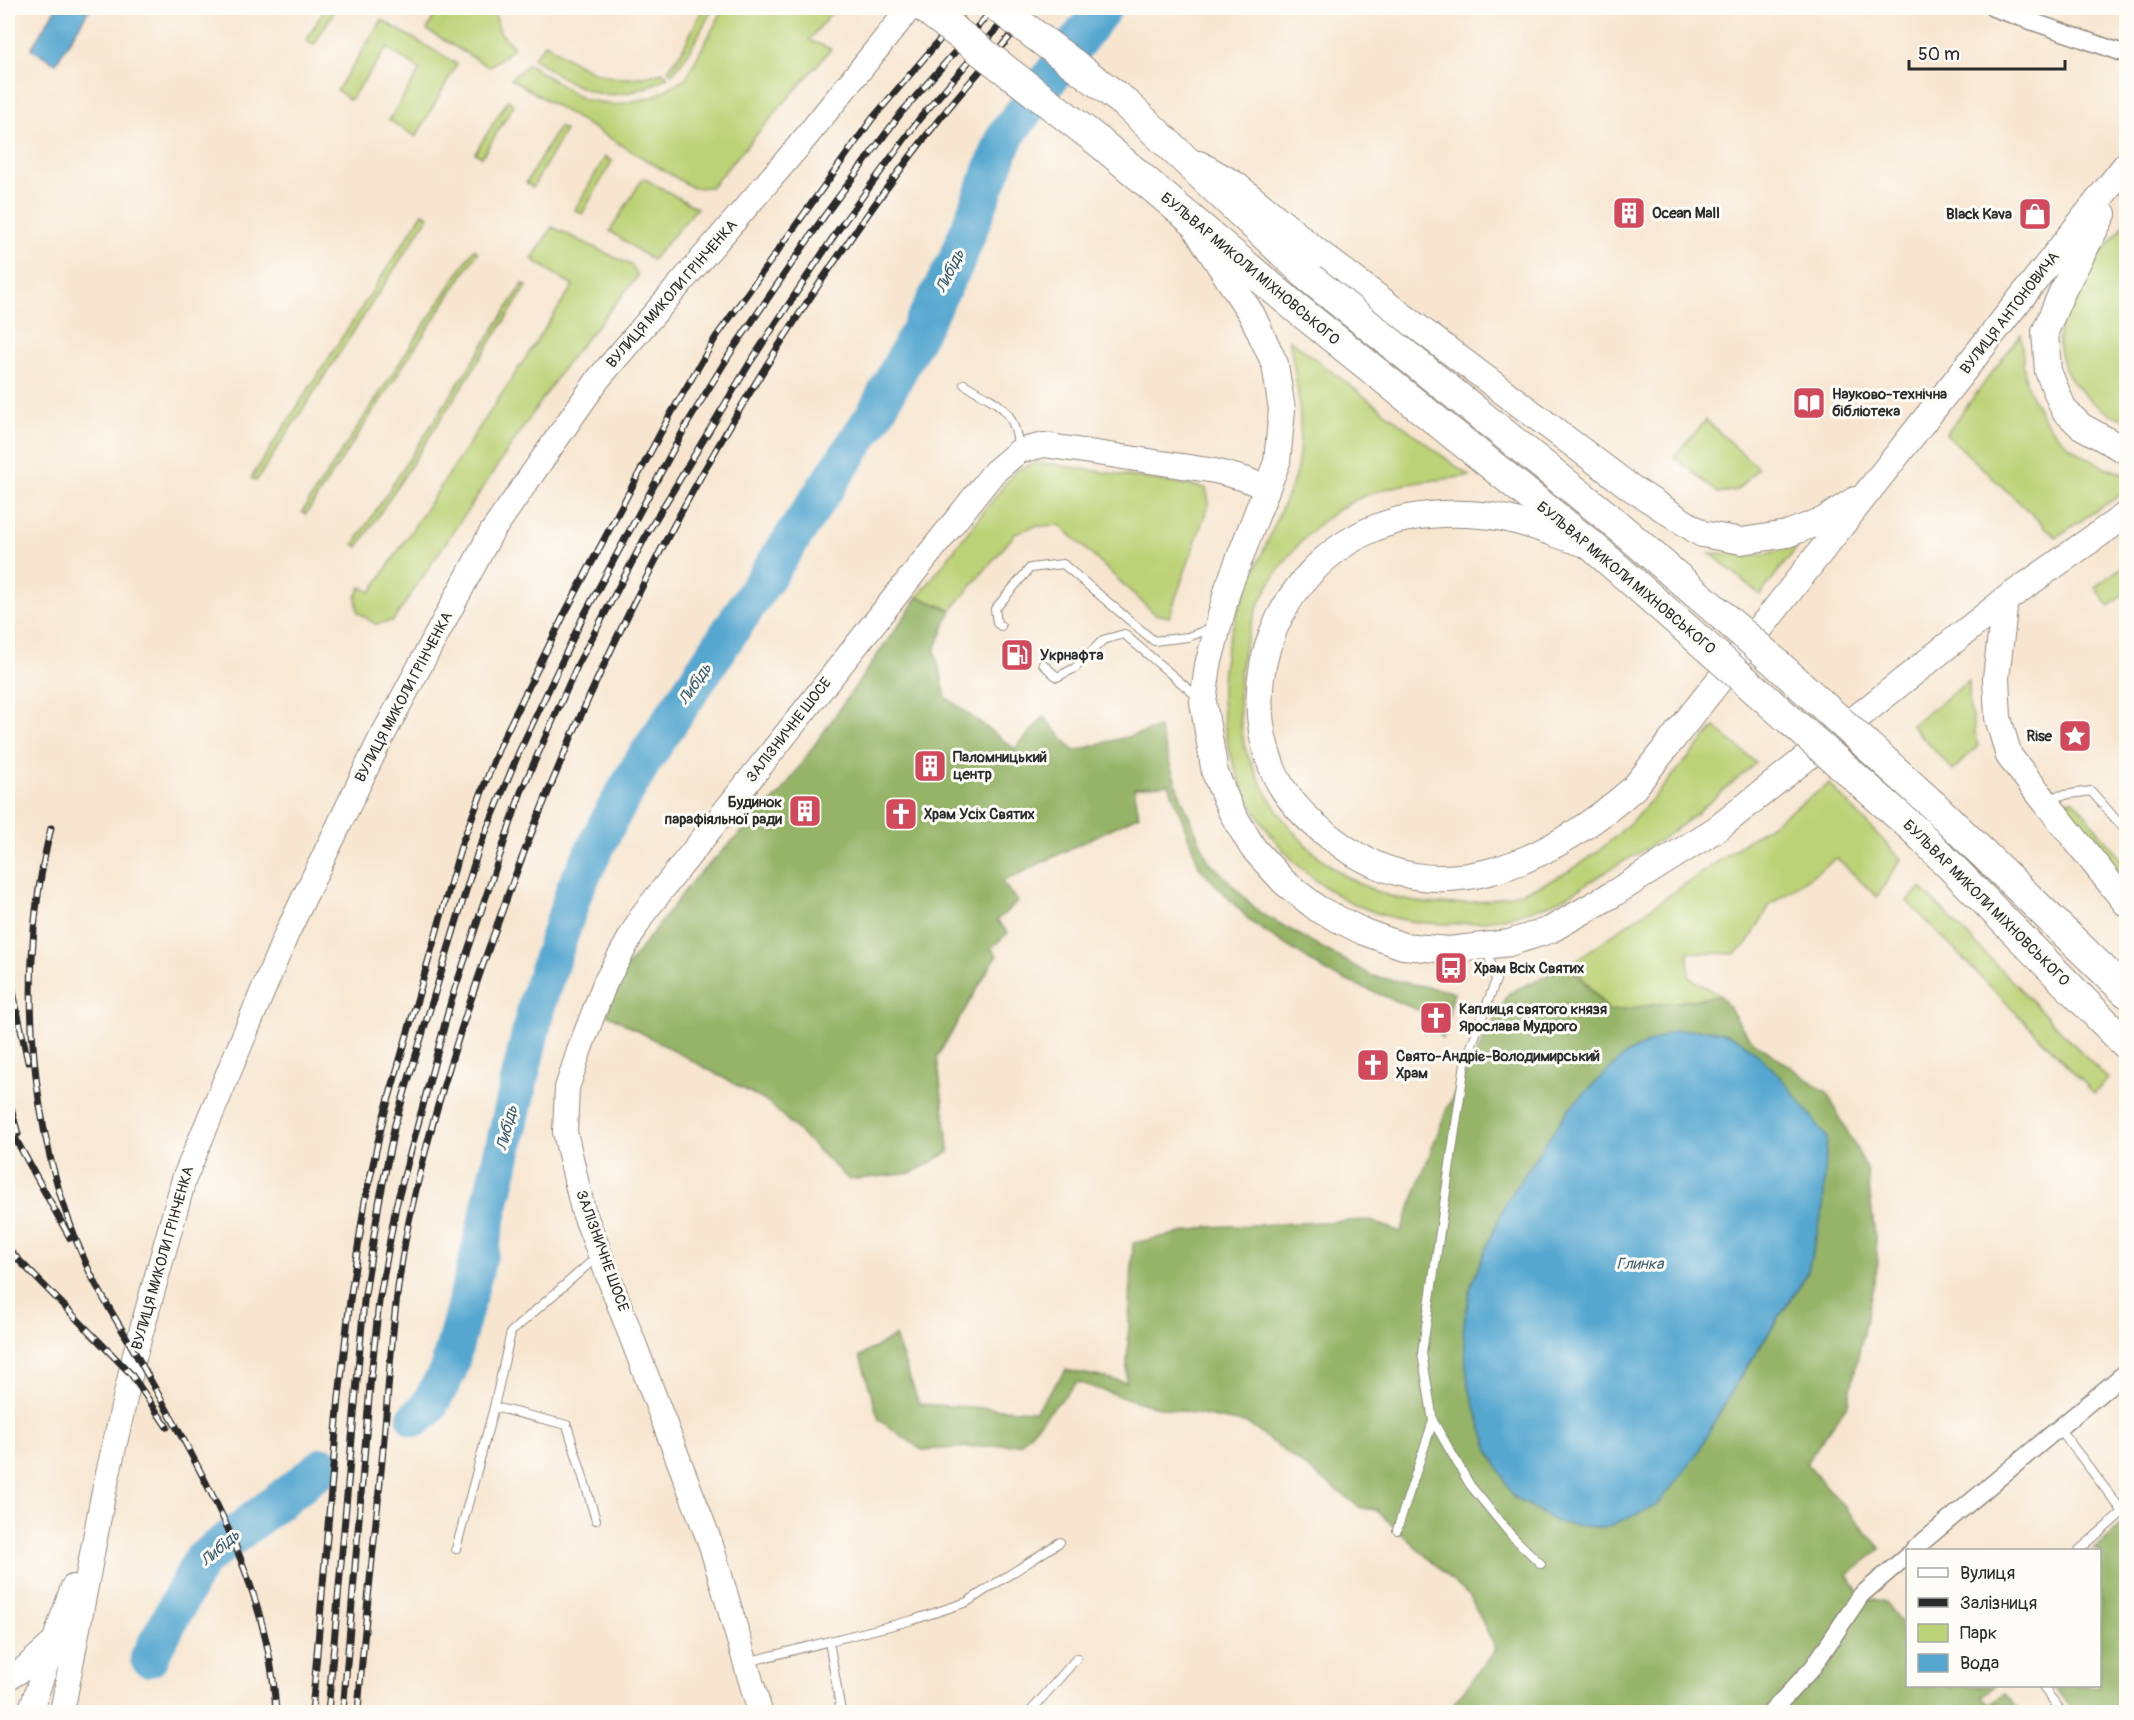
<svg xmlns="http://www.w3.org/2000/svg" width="2134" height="1720" viewBox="0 0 2134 1720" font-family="Pangolin,sans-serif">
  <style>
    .green { fill: #bcd276; stroke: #747e50; stroke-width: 1.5 }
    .forest { fill: #95b467; stroke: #607049; stroke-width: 1.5; fill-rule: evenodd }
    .water { fill: #56a7d0; stroke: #40697e; stroke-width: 1.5 }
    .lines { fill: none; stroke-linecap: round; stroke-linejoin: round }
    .river { stroke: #56a7d0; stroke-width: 38 }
    .lane-casing { stroke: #91887d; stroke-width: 10 }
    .street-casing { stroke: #91887d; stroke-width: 19 }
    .secondary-casing { stroke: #91887d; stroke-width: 26 }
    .primary-casing { stroke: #91887d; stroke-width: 28 }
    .highway-casing { stroke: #91887d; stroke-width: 32 }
    .lane { stroke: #fff; stroke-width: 8 }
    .street { stroke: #fff; stroke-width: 16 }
    .secondary { stroke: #fff; stroke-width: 24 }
    .primary { stroke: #fff; stroke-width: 26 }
    .highway { stroke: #fff; stroke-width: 30 }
    .rail-casing { stroke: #2b2b2b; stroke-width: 7 }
    .rail { stroke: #fdfcf7; stroke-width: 4.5; stroke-dasharray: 14; stroke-linecap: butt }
    .highway-bridge-casing { stroke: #91887d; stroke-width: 32; stroke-linecap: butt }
    .highway-bridge { stroke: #fff; stroke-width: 30 }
    .labels { text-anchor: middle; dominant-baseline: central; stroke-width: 6; stroke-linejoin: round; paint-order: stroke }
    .poi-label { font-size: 15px; font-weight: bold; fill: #2b2b2b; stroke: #fdfcf7; text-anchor: start }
    .street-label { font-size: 15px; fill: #2b2b2b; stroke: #fdfcf7 }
    .water-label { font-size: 16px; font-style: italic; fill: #3c5d6d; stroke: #fdfcf7 }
  </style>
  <rect width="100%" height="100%" fill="#fdfcf7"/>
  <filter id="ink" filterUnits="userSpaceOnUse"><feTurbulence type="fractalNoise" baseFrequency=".0167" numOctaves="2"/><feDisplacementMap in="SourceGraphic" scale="12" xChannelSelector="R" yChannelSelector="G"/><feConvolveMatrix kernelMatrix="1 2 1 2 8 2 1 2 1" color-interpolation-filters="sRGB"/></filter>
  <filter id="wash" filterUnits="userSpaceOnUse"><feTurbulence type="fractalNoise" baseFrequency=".008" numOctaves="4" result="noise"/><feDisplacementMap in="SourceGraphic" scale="24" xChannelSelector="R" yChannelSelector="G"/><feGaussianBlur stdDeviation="1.35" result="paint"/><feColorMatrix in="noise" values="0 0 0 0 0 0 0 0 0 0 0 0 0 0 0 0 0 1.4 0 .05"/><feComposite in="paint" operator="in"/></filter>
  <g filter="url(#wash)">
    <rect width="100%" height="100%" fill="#f7e5cf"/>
    <!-- green -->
    <path class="green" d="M 325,8 L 336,8 L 314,45 L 306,41 Z
      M 438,8 L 493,8 L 500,32 L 514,48 L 489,67 L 427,30 Z
      M 703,8 L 713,8 L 688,54 L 672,74 L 668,70 L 682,51 Z
      M 724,8 L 836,8 L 809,40 L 831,49 L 711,187 L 693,188 L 511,79 L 528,64 L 582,99 L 615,105 L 653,97 L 686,78 Z
      M 382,20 L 457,64 L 416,137 L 389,120 L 420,70 L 387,48 L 350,100 L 337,90 Z
      M 546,43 C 586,73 614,87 663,72 L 668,77 C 607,109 585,94 533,58 Z
      M 508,100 L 514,105 L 482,157 L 475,153 Z
      M 559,127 L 565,130 L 533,187 L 526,183 Z
      M 605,157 L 612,161 L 582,214 L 575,210 Z
      M 643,178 L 697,208 L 652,260 L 610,231 Z
      M 423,213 L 429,216 L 256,481 L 251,478 Z
      M 2126,222 L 2126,420 C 2108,415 2089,402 2077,387 C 2027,327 2091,269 2126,222 Z
      M 552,227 L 631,265 L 638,276 L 568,361 L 393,621 L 375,624 L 358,612 L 356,597 L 361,587 L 371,592 L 573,286 L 532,259 Z
      M 474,249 L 478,252 L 306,514 L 302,512 Z
      M 523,284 L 527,286 L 358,547 L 354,544 Z
      M 2021,334 C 2023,349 2022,366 2026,381 C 2042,433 2077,458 2126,475 L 2126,491 L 2056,537 L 1946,434 Z
      M 1289,339 L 1469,476 C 1431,481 1390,483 1355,500 C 1326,514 1298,542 1280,568 C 1244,619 1231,681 1244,743 C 1245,752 1251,762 1255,771 C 1281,827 1324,873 1384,894 C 1443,915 1518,901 1571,870 C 1629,835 1670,777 1715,727 L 1756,763 C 1728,786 1701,811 1672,832 C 1650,848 1625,860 1602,874 C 1585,884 1568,898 1550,904 C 1454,940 1356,930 1285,852 C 1243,805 1220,747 1222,683 C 1224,625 1258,568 1279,514 C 1285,500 1294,484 1297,468 C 1305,424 1297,382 1289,339 Z
      M 1706,420 L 1758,468 L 1737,490 L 1718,493 L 1674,457 Z
      M 1037,462 L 1206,488 L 1209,503 L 1169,617 L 1155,614 L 1060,525 L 1035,526 L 1016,533 L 951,610 L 918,597 L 1015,471 Z
      M 1798,546 L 1760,595 L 1710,553 L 1761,555 Z
      M 2126,564 L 2126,593 L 2109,606 L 2095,587 Z
      M 1969,681 L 1969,704 L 1978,746 L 1953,770 L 1911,725 Z
      M 1829,784 L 1901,859 L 1877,897 L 1837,858 L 1770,905 L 1748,943 L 1734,954 L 1688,952 L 1689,977 L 1721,996 L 1609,1011 L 1580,974 L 1569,965 Z
      M 2074,800 L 2126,865 L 2126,882 L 2060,801 Z
      M 1921,888 L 2108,1079 L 2094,1093 L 1907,901 Z"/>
    <!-- forest -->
    <path class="forest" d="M 918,597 L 951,610 L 935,650 L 946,697 L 1015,749 L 1044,717 L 1074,751 L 1159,728 L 1178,790 L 1208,860 L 1259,912 L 1372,976 L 1454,992 L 1443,1039 L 1423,1012 L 1332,975 L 1252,923 L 1200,868 L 1169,784 L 1134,788 L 1139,815 L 1002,882 L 1018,902 L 997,920 L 1008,933 L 991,948 L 997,955 L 937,1057 L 949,1152 L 912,1173 L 849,1180 L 769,1103 L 607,1014 L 619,977 L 693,880 L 781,793 Z
      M 1569,965 L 1609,1011 L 1721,996 L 1749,1038 L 1827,1093 L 1867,1169 L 1878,1263 L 1848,1403 L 1806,1463 L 1881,1549 L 1848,1575 L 1861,1595 L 1885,1602 L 1907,1631 L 1908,1686 L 1950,1686 L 1952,1688 L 1955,1686 L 1995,1686 L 1982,1696 L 1990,1705 L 2005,1694 L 2021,1712 L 1447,1712 L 1496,1649 L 1470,1597 L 1376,1510 L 1361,1508 L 1248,1424 L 1145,1404 L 1077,1382 L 1020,1444 L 922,1450 L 879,1420 L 860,1356 L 895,1336 L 919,1404 L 1035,1411 L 1066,1370 L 1126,1382 L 1133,1243 L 1209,1227 L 1368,1220 L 1401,1232 L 1447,1108 L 1509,993 ZM 1823,1209 L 1807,1274 L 1737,1383 L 1695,1457 L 1558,1523 L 1513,1496 L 1489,1450 L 1468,1385 Z
      M 2126,1521 L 2126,1712 L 2073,1712 L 2054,1686 L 2100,1686 L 2100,1550 L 2093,1550 Z"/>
    <!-- water -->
    <path class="water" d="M 56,8 L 90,8 L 56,63 L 31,49 Z
      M 1675,1030 C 1688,1031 1703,1029 1716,1031 C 1758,1038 1803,1106 1827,1138 L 1823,1209 L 1807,1274 L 1737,1382 L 1695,1457 L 1657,1506 L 1604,1528 L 1558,1523 L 1513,1496 L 1489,1450 L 1468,1385 L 1463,1328 L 1472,1282 L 1505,1204 L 1569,1108 L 1627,1053 Z"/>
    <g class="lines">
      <!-- river -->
      <path class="river" d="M 416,1418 L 427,1409 L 448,1371 L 479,1254 L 538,1000 L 575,889 L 609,820 L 642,763 L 875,414 L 956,262 L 1006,135 L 1103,8
        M 149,1658 L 201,1561 L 324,1466"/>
    </g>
  </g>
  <g filter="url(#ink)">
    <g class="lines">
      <!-- lane casing -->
      <g class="lane-casing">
        <path id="lane" d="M 964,384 C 999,405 1014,406 1019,450
          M 1001,626 L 997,623 L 995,609 L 1030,568 L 1063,564 L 1154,641 L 1188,637 L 1214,627
          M 1043,664 L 1057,677 L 1075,668 L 1103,640 L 1124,634 L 1200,699
          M 2049,803 L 2057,796 L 2091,791 L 2126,831
          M 1487,950 L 1496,980 L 1465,1063 L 1422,1353 L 1433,1421 L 1470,1485 L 1511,1535 L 1541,1564
          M 2059,1428 L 2123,1512 L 2079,1550
          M 596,1520 L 567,1425 L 494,1407 L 511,1332 L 599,1255
          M 1397,1530 L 1433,1421
          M 456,1549 L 494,1407
          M 829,1641 L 841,1712
          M 747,1662 L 913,1620 L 967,1602 L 1060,1542
          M 2042,1686 L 2062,1712
          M 1030,1712 L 1077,1658"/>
      </g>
      <!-- street casing -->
      <g class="street-casing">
        <path id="street" d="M 1993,8 L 2126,54
          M 1913,1550 L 2126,1372
          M 1771,1712 L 1813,1667 L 1861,1595 L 1908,1555"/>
      </g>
      <!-- secondary casing -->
      <g class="secondary-casing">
        <path id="secondary" d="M 8,1678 L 25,1668 L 53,1643
          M 30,1712 L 73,1587
          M 62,1712 L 103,1496 L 135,1354 L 184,1179 L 287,933 L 378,744 L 491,533 L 599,378 L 797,148 L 910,8
          M 760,1712 L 711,1545 L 583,1210 L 565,1132 L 567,1088 L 579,1051 L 605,983 L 643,914 L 994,472 L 1019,451 L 1044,445 L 1215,471 L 1245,479 L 1266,488"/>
      </g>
      <!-- primary casing -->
      <g class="primary-casing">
        <path id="primary" d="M 1199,164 L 1236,185 L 1319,253 L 1630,487 L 1702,534 L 1742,541 L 1787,534 L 1824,520 L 1855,500
          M 2103,214 L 2061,294 L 2045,332 L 2048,371 L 2064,410 L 2081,426 L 2126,451
          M 1198,232 L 1252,315 L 1275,364 L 1282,410 L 1277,462 L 1228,588 L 1208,665 L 1203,702 L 1215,773 L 1231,811 L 1253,848 L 1284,882 L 1318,909 L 1364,932 L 1403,946 L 1449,950 L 1509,943 L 1550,930 L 1613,894 L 1718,828 L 2005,600 L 2126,515
          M 1586,544 C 1553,534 1516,517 1481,515 C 1445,512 1404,515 1370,530 C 1280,571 1235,677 1273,770 C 1285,799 1309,822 1334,840 C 1437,919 1549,862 1634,788 L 2126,165
          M 2005,600 L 1996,678 L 1998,718 L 2009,756 L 2126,903"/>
      </g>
      <!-- highway casing -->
      <g class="highway-casing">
        <path id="highway" d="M 1124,102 L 1311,279
          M 1098,141 L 1295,307 L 1592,546
          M 1933,805 L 2126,992
          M 1915,830 L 2126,1044"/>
      </g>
      <!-- lane -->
      <use href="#lane" class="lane"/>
      <!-- street -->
      <use href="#street" class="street"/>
      <!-- secondary -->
      <use href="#secondary" class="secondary"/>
      <!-- primary -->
      <use href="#primary" class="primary"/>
      <!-- highway -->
      <use href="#highway" class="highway"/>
      <!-- rail casing -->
      <g class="rail-casing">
        <path id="rail" d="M 51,828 C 16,970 27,1132 87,1266 C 98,1291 114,1316 128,1340 C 192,1457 269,1575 276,1712
          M 8,968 L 28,1062
          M 8,1097 L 18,1134
          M 8,1125 L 70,1238
          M 8,1249 L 131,1374 L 167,1427
          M 312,1712 L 339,1397 L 350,1300 L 365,1201 L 383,1119 L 462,843 L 500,745 L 565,613 L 669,417 L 716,337 L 872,119 L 967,8
          M 328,1712 L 364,1301 L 379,1203 L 395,1124 L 478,851 L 519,752 L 582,619 L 687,424 L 731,352 L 825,215 L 901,113 L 994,8
          M 343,1712 L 370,1386 L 379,1302 L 396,1206 L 451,1001 L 521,792 L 578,664 L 648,532 L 751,361 L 838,230 L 920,118 L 1015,8
          M 358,1712 C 364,1625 375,1538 383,1450 C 390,1370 394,1286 412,1207 C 433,1112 463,1019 496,928 C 599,638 747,364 937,122 C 968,83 1002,46 1035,8"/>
      </g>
      <!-- rail -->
      <use href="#rail" class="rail"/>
      <!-- highway-bridge casing -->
      <g class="highway-bridge-casing">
        <path id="highway-bridge" d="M 925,8 L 1098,141
          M 999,8 L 1124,102
          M 1311,279 L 1609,518 L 1755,644 L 1933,805
          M 1592,546 L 1915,830"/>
      </g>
      <!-- highway-bridge -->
      <use href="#highway-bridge" class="highway-bridge"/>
    </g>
  </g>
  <!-- icons -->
  <defs>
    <g id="building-square" transform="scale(1.725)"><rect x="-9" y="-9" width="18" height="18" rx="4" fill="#d1495b" stroke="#fdfcf7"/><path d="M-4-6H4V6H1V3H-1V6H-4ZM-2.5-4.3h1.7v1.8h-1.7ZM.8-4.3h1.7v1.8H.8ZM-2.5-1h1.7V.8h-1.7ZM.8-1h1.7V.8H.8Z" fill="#fff"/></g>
    <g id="shop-square" transform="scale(1.725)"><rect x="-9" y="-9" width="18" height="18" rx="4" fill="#d1495b" stroke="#fdfcf7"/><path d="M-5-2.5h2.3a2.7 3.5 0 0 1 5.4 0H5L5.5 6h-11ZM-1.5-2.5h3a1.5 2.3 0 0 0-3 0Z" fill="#fff"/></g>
    <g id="library-square" transform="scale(1.725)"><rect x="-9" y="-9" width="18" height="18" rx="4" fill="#d1495b" stroke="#fdfcf7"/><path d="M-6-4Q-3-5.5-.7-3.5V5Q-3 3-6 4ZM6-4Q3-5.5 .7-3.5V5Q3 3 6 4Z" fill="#fff"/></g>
    <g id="fuel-square" transform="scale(1.725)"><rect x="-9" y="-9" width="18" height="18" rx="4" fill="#d1495b" stroke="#fdfcf7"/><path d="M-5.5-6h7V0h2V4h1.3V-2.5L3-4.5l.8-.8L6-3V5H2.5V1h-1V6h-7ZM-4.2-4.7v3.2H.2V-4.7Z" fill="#fff"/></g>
    <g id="sight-square" transform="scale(1.725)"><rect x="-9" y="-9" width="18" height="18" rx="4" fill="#d1495b" stroke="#fdfcf7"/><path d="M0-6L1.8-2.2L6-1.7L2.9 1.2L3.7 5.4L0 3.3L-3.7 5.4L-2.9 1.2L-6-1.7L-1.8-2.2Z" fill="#fff"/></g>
    <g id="church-square" transform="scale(1.725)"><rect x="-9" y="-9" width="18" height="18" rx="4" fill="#d1495b" stroke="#fdfcf7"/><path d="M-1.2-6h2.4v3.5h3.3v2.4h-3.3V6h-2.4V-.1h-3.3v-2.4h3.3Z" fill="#fff"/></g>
    <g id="bus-square" transform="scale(1.725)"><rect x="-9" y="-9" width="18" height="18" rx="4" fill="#d1495b" stroke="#fdfcf7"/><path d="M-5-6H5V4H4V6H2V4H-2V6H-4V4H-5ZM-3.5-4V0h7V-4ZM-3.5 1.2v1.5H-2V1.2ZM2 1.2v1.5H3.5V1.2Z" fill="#fff"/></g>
  </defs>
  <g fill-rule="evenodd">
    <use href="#building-square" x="1629" y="213"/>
    <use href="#shop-square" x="2035" y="214"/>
    <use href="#library-square" x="1809" y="403"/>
    <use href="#fuel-square" x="1017" y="655"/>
    <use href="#sight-square" x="2075" y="736"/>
    <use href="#building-square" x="930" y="766"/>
    <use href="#building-square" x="805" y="811"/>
    <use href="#church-square" x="901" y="814"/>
    <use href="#bus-square" x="1451" y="968"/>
    <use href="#church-square" x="1436" y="1018"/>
    <use href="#church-square" x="1373" y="1065"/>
  </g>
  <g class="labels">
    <!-- poi labels -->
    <g class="poi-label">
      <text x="1652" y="213">Ocean Mall</text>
      <text x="2012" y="214" text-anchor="end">Black Kava</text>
      <text x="1832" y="394">Науково-технічна<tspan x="1832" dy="17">бібліотека</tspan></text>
      <text x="1040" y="655">Укрнафта</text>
      <text x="2052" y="736" text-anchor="end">Rise</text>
      <text x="953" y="757">Паломницький<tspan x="953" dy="17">центр</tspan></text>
      <text x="782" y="802" text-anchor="end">Будинок<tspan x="782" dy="17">парафіяльної ради</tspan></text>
      <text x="924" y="814">Храм Усіх Святих</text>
      <text x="1474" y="968">Храм Всіх Святих</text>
      <text x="1459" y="1009">Каплиця святого князя<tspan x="1459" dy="17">Ярослава Мудрого</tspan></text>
      <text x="1396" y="1056">Свято-Андріє-Володимирський<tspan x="1396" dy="17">Храм</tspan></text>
    </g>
    <!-- street labels -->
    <g class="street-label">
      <text transform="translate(1250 269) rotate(40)">БУЛЬВАР МИКОЛИ МІХНОВСЬКОГО</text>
      <text transform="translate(672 294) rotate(-49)">ВУЛИЦЯ МИКОЛИ ГРІНЧЕНКА</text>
      <text transform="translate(2010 313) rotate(-52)">ВУЛИЦЯ АНТОНОВИЧА</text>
      <text transform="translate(1626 578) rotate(40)">БУЛЬВАР МИКОЛИ МІХНОВСЬКОГО</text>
      <text transform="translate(404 697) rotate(-62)">ВУЛИЦЯ МИКОЛИ ГРІНЧЕНКА</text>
      <text transform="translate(789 730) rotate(-52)">ЗАЛІЗНИЧНЕ ШОСЕ</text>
      <text transform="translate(1986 903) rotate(45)">БУЛЬВАР МИКОЛИ МІХНОВСЬКОГО</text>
      <text transform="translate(602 1251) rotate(70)">ЗАЛІЗНИЧНЕ ШОСЕ</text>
      <text transform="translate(163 1258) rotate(-74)">ВУЛИЦЯ МИКОЛИ ГРІНЧЕНКА</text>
    </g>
    <!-- water labels -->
    <g class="water-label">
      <text transform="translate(950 271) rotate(-64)">Либідь</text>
      <text transform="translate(695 684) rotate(-56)">Либідь</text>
      <text transform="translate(507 1128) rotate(-76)">Либідь</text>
      <text x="1640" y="1264">Глинка</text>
      <text transform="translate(220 1548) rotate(-41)">Либідь</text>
    </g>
  </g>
  <!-- margin -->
  <rect width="2134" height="1720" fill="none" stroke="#fdfcf7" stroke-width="30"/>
  <!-- legend -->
  <rect x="1906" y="1549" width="195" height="138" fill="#fdfcf7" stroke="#a9a8a5" stroke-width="1.5"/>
  <rect x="1918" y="1568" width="30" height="9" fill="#ffffff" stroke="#a9a8a5" stroke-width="1.5"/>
  <text x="1960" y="1579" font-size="18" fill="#2b2b2b">Вулиця</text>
  <rect x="1918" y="1598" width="30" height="9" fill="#2b2b2b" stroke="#a9a8a5" stroke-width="1.5"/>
  <text x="1960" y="1609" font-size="18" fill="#2b2b2b">Залізниця</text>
  <rect x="1918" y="1624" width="30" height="18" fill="#bcd276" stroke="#a9a8a5" stroke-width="1.5"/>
  <text x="1960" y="1639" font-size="18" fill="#2b2b2b">Парк</text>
  <rect x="1918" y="1654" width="30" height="18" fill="#56a7d0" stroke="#a9a8a5" stroke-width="1.5"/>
  <text x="1960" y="1669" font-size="18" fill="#2b2b2b">Вода</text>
  <!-- scale -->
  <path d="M1909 60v9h156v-9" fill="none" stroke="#2b2b2b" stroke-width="3"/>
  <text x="1918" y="60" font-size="18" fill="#2b2b2b" stroke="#fdfcf7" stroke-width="4.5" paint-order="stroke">50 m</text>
</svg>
